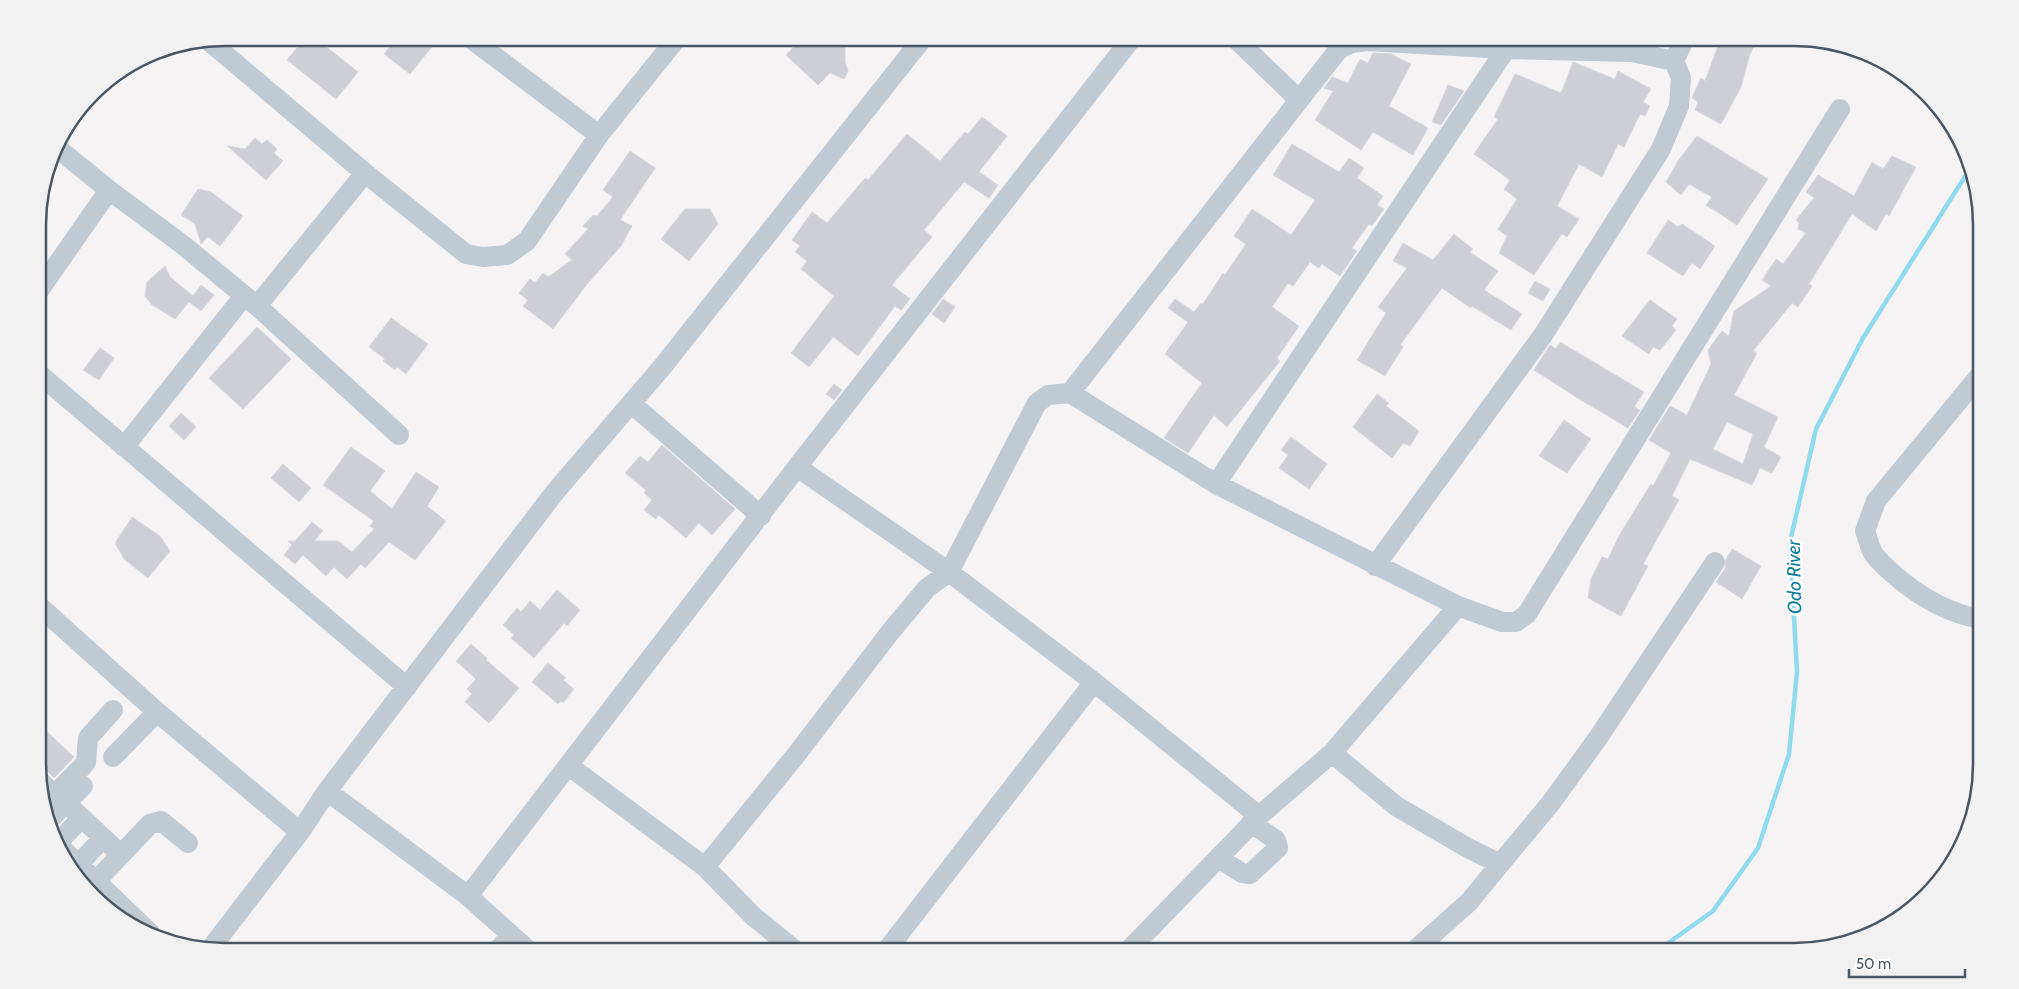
<svg xmlns="http://www.w3.org/2000/svg" width="2019" height="989" viewBox="0 0 2019 989" font-family="Cabin,sans-serif">
  <style>
    .lines { fill: none; stroke-linecap: round; stroke-linejoin: round }
    .stream { stroke: #90daee; stroke-width: 4.5 }
    .building { fill: #cdcfd5; stroke: #d7d9de; fill-rule: evenodd }
    .minor { stroke: #c1cad2; stroke-width: 20 }
    .labels { text-anchor: middle; dominant-baseline: central; stroke-width: 5; stroke-linejoin: round; paint-order: stroke }
    .water-label { font-size: 19px; font-style: italic; fill: #0c7c9b; stroke: #fff }
    .rim { fill: none; stroke: #4a5661; stroke-width: 2.5 }
  </style>
  <rect width="100%" height="100%" fill="#f5f3f3"/>
  <g class="lines">
    <!-- stream -->
    <path class="stream" d="M 1654,951 L 1664,946 L 1713,911 L 1758,848 L 1789,754 L 1797,672 L 1790,542 L 1816,429 L 1863,338 L 1971,167"/>
  </g>
  <!-- building -->
  <path class="building" d="M 305,38 L 315,38 L 358,72 L 336,99 L 287,60 Z
    M 397,38 L 439,38 L 410,74 L 384,54 Z
    M 802,38 L 845,38 L 845,62 L 848,71 L 844,79 L 830,73 L 818,85 L 786,55 Z
    M 1721,38 L 1758,38 L 1750,54 L 1741,87 L 1721,124 L 1695,110 L 1698,102 L 1692,98 L 1701,78 L 1705,81 Z
    M 1373,53 L 1391,54 L 1411,64 L 1389,106 L 1428,128 L 1413,155 L 1373,132 L 1361,150 L 1315,120 L 1333,91 L 1324,88 L 1332,77 L 1348,83 L 1360,59 L 1368,63 Z
    M 1573,62 L 1615,79 L 1618,71 L 1651,89 L 1643,102 L 1650,106 L 1645,116 L 1640,114 L 1624,147 L 1618,144 L 1602,177 L 1579,164 L 1557,206 L 1579,219 L 1567,237 L 1562,234 L 1534,275 L 1499,253 L 1507,236 L 1498,229 L 1517,199 L 1504,189 L 1510,180 L 1474,154 L 1498,119 L 1494,117 L 1515,74 L 1561,93 Z
    M 1448,85 L 1464,91 L 1441,125 L 1432,122 Z
    M 982,117 L 1007,136 L 979,172 L 998,185 L 989,198 L 964,182 L 924,230 L 932,237 L 892,285 L 910,299 L 901,310 L 895,306 L 858,356 L 833,337 L 809,367 L 791,353 L 834,296 L 801,269 L 807,261 L 795,252 L 800,246 L 792,240 L 812,212 L 827,223 L 865,178 L 868,180 L 907,134 L 940,161 L 965,132 L 968,134 Z
    M 1697,136 L 1768,179 L 1737,225 L 1706,205 L 1712,197 L 1689,184 L 1681,195 L 1666,182 L 1678,161 Z
    M 255,138 L 262,144 L 267,140 L 277,149 L 274,153 L 283,161 L 266,180 L 227,146 L 245,149 Z
    M 1292,144 L 1339,172 L 1349,158 L 1364,168 L 1357,178 L 1383,196 L 1377,205 L 1384,209 L 1372,226 L 1369,224 L 1352,248 L 1357,251 L 1340,276 L 1322,264 L 1319,268 L 1310,262 L 1293,286 L 1288,283 L 1272,307 L 1299,326 L 1277,358 L 1280,361 L 1227,427 L 1214,415 L 1188,453 L 1164,438 L 1202,383 L 1165,354 L 1188,322 L 1168,308 L 1175,299 L 1194,312 L 1201,303 L 1203,304 L 1223,273 L 1225,275 L 1246,244 L 1234,236 L 1252,209 L 1291,235 L 1315,200 L 1273,175 Z
    M 630,151 L 655,168 L 620,220 L 632,226 L 621,246 L 588,283 L 553,329 L 523,306 L 528,300 L 519,293 L 530,279 L 535,283 L 543,273 L 548,277 L 572,260 L 565,254 L 588,229 L 583,226 L 593,215 L 597,216 L 613,197 L 603,190 Z
    M 1892,156 L 1916,167 L 1889,216 L 1886,214 L 1876,231 L 1852,214 L 1809,284 L 1812,286 L 1798,307 L 1792,303 L 1753,351 L 1757,353 L 1734,395 L 1778,417 L 1764,447 L 1781,457 L 1772,473 L 1760,468 L 1752,485 L 1690,459 L 1672,496 L 1679,500 L 1643,564 L 1648,566 L 1621,616 L 1588,598 L 1591,579 L 1602,557 L 1608,559 L 1620,534 L 1651,484 L 1653,486 L 1671,453 L 1649,440 L 1670,406 L 1687,415 L 1711,364 L 1708,350 L 1722,331 L 1729,336 L 1734,311 L 1771,286 L 1762,280 L 1776,259 L 1783,264 L 1806,233 L 1798,229 L 1799,223 L 1796,220 L 1814,198 L 1806,192 L 1818,175 L 1854,196 L 1872,162 L 1883,169 ZM 1727,422 L 1753,434 L 1743,464 L 1713,449 Z
    M 198,189 L 211,192 L 243,216 L 220,246 L 208,237 L 201,244 L 195,224 L 181,215 Z
    M 685,209 L 710,209 L 718,224 L 689,261 L 661,239 Z
    M 1668,220 L 1678,227 L 1682,224 L 1715,246 L 1700,269 L 1692,263 L 1683,276 L 1647,253 Z
    M 1454,234 L 1473,249 L 1470,252 L 1498,271 L 1484,290 L 1522,314 L 1511,330 L 1472,306 L 1471,308 L 1442,288 L 1400,345 L 1403,347 L 1385,376 L 1357,360 L 1386,313 L 1378,307 L 1407,268 L 1393,261 L 1403,243 L 1433,260 Z
    M 165,266 L 170,277 L 193,296 L 201,285 L 214,295 L 201,311 L 189,302 L 175,319 L 152,305 L 145,296 L 147,282 Z
    M 1535,281 L 1550,289 L 1543,301 L 1528,293 Z
    M 943,299 L 955,307 L 944,323 L 932,314 Z
    M 1650,300 L 1677,319 L 1672,326 L 1676,330 L 1660,350 L 1653,347 L 1649,354 L 1622,336 Z
    M 391,318 L 428,344 L 406,374 L 397,367 L 395,370 L 383,361 L 385,359 L 369,347 Z
    M 257,327 L 291,359 L 243,409 L 209,378 Z
    M 1560,342 L 1644,392 L 1634,407 L 1640,410 L 1628,428 L 1576,397 L 1534,370 L 1550,345 L 1556,349 Z
    M 100,348 L 114,358 L 99,380 L 83,370 Z
    M 834,384 L 842,390 L 834,400 L 826,394 Z
    M 1377,394 L 1389,403 L 1386,406 L 1419,431 L 1410,446 L 1403,443 L 1392,458 L 1353,427 Z
    M 181,413 L 196,427 L 184,440 L 169,426 Z
    M 1564,420 L 1591,439 L 1567,473 L 1539,456 Z
    M 1291,437 L 1327,464 L 1309,489 L 1279,468 L 1288,455 L 1281,450 Z
    M 662,445 L 735,509 L 712,535 L 699,523 L 686,538 L 659,515 L 656,519 L 644,510 L 652,500 L 644,493 L 646,490 L 625,473 L 640,456 L 648,462 Z
    M 351,447 L 385,471 L 370,491 L 392,509 L 416,472 L 439,487 L 427,506 L 446,521 L 415,560 L 389,542 L 365,568 L 361,564 L 347,579 L 334,567 L 326,576 L 303,555 L 295,564 L 284,555 L 292,545 L 288,541 L 295,541 L 312,522 L 323,531 L 314,541 L 338,541 L 352,552 L 374,529 L 370,526 L 374,521 L 323,485 Z
    M 283,464 L 311,488 L 299,502 L 271,478 Z
    M 132,517 L 160,536 L 170,551 L 148,578 L 124,559 L 115,543 Z
    M 1732,549 L 1761,566 L 1742,599 L 1716,582 L 1725,569 L 1726,559 Z
    M 557,590 L 580,610 L 567,626 L 564,623 L 534,658 L 511,638 L 514,635 L 503,625 L 517,608 L 521,612 L 530,601 L 540,610 Z
    M 471,644 L 487,658 L 486,660 L 519,688 L 489,723 L 465,702 L 472,694 L 467,689 L 476,679 L 456,661 Z
    M 548,663 L 566,678 L 563,680 L 574,689 L 563,703 L 561,701 L 558,704 L 532,682 Z
    M 39,724 L 74,757 L 54,778 L 47,771 L 39,768 Z"/>
  <g class="lines">
    <!-- minor -->
    <path class="minor" d="M 470,38 L 599,135
      M 1235,38 L 1298,99
      M 209,41 L 365,173 L 466,254 L 483,257 L 507,255 L 527,241 L 599,135 L 677,38
      M 1674,61 L 1685,38
      M 56,147 L 109,190 L 183,245 L 257,306 L 399,435
      M 38,292 L 109,190
      M 257,306 L 365,173
      M 38,373 L 407,687
      M 1980,375 L 1876,501 L 1865,531 C 1868,538 1869,546 1873,553 C 1877,560 1886,567 1892,573 C 1918,596 1946,613 1981,619
      M 1070,393 L 1216,484 L 1458,606 L 1502,622 L 1516,622 L 1527,614 L 1840,109
      M 632,404 L 761,516
      M 124,447 L 244,296
      M 797,467 L 949,572 L 1094,682 L 1259,816
      M 1216,484 L 1506,49
      M 39,606 L 157,712 L 300,832
      M 1332,753 L 1396,806 L 1466,847 L 1500,864 L 1469,902 L 1414,951
      M 113,757 L 157,712
      M 569,766 L 705,867 L 753,916 L 796,951
      M 39,780 L 54,795
      M 327,791 L 468,896 L 529,951
      M 66,803 L 113,847
      M 44,805 L 82,767 L 86,762 L 88,738 L 113,710
      M 48,821 L 83,786
      M 57,844 L 81,818
      M 58,845 L 151,934
      M 1218,858 L 1242,873 L 1250,874 L 1278,848 L 1276,840 L 1251,823
      M 1500,864 L 1550,804 L 1598,738 L 1715,562
      M 78,865 L 103,838
      M 705,867 L 796,755 L 891,631 L 927,588 L 949,572 L 1037,403 L 1048,395 L 1070,393 L 1339,49 L 1352,43 L 1367,41 L 1506,49 L 1632,52 L 1674,61 L 1681,78 L 1679,106 L 1661,149 L 1543,335 L 1375,566
      M 96,881 L 150,824 L 161,821 L 188,843
      M 468,896 L 797,467 L 1132,38
      M 211,948 L 300,832 L 327,791 L 555,492 L 663,366 L 923,38
      M 497,951 L 511,935
      M 886,951 L 1094,682
      M 1128,951 L 1259,816 L 1332,753 L 1458,606"/>
  </g>
  <g class="labels">
    <!-- water labels -->
    <g class="water-label">
      <text transform="translate(1794 577) rotate(-91)">Odo River</text>
    </g>
  </g>
  <!-- crop -->
  <path d="M0 0H2019V989H0ZM225 46H1794A179 179 0 0 1 1973 225V764A179 179 0 0 1 1794 943H225A179 179 0 0 1 46 764V225A179 179 0 0 1 225 46Z" fill="#f1f1f2" fill-rule="evenodd"/>
  <path class="rim" d="M225 46H1794A179 179 0 0 1 1973 225V764A179 179 0 0 1 1794 943H225A179 179 0 0 1 46 764V225A179 179 0 0 1 225 46Z"/>
  <!-- scale -->
  <path d="M1849 969v8h116v-8" fill="none" stroke="#4a5661" stroke-width="2.5"/>
  <text x="1856" y="969" font-size="15" fill="#4a5661" stroke="#ffffff" stroke-width="4" paint-order="stroke">50 m</text>
</svg>
